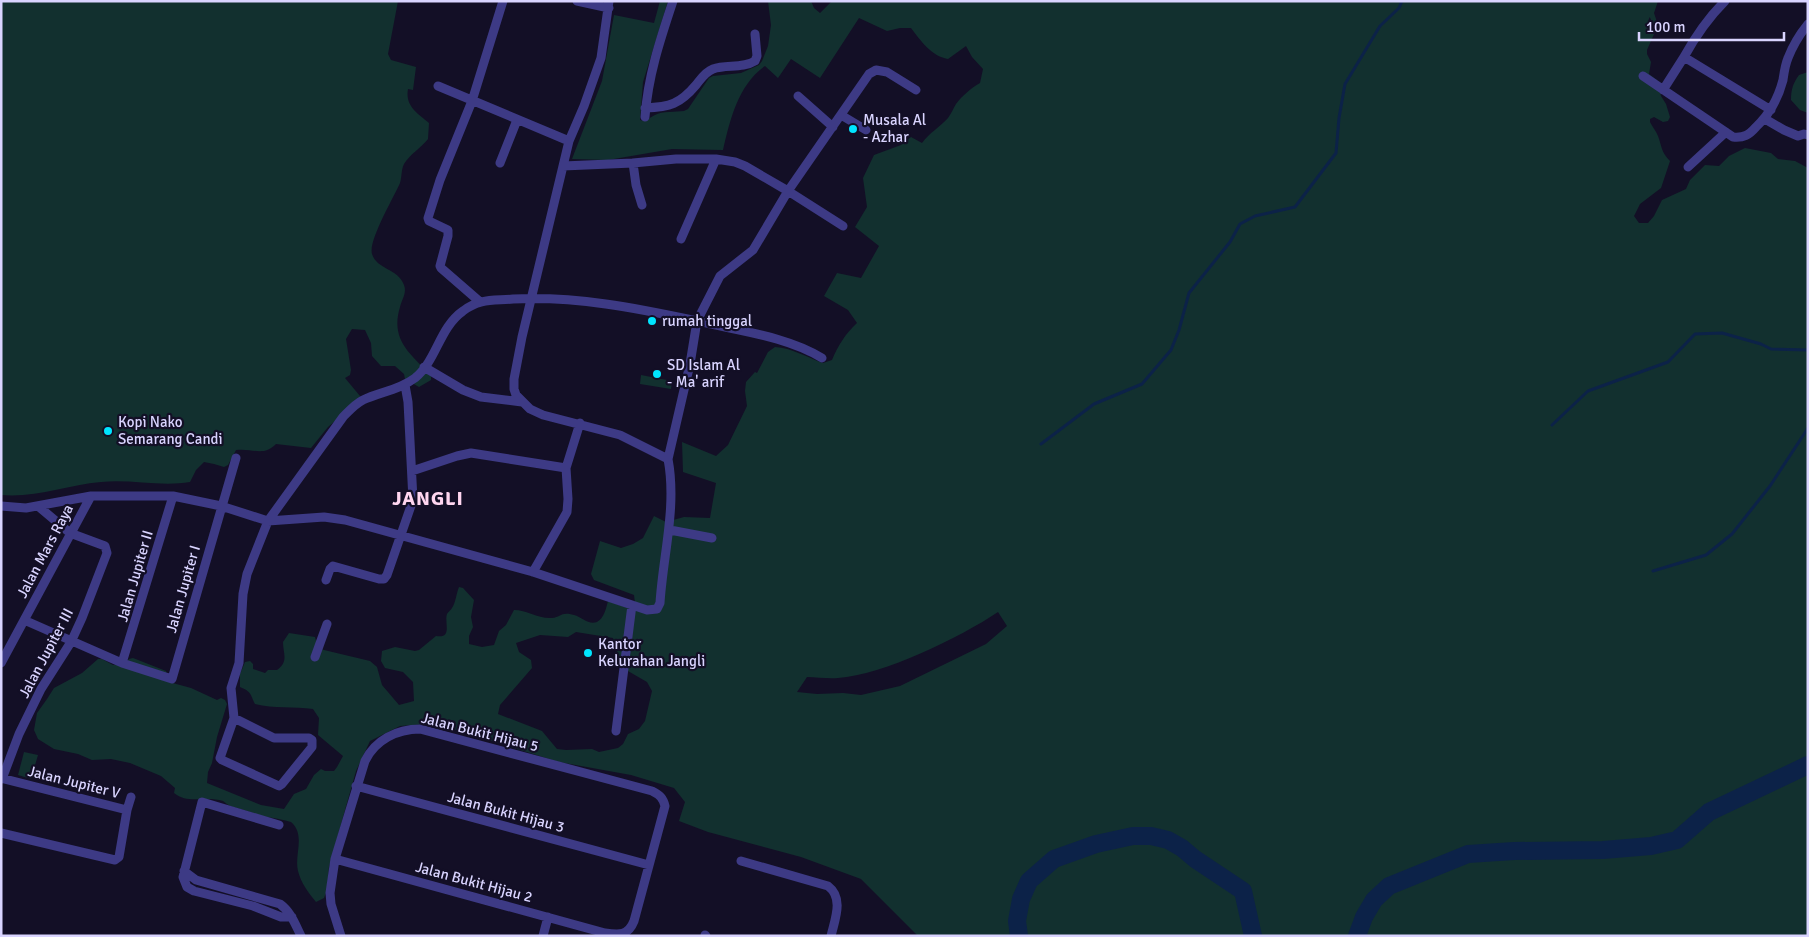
<svg xmlns="http://www.w3.org/2000/svg" width="1809" height="937" viewBox="0 0 1809 937" font-family="Signika,sans-serif">
  <style>
    .green { fill: #12302f; fill-rule: evenodd }
    .lines { fill: none; stroke-linecap: round; stroke-linejoin: round }
    .stream { stroke: #0c2248; stroke-width: 3 }
    .river { stroke: #0c2248; stroke-width: 18 }
    .minor { stroke: #3d3a85; stroke-width: 9 }
    .poi-dot { fill: #00e5ff; stroke: #130f26; stroke-width: 2 }
    .labels { text-anchor: middle; dominant-baseline: central; stroke-width: 4.5; stroke-linejoin: round; paint-order: stroke }
    .poi-label { font-size: 15px; fill: #d9d4ff; stroke: #130f26; text-anchor: start }
    .street-label { font-size: 15px; fill: #d9d4ff; stroke: #130f26 }
    .district-label { font-size: 20px; font-weight: bold; letter-spacing: 1px; fill: #ffd6f0; stroke: #130f26 }
  </style>
  <rect width="100%" height="100%" fill="#130f26"/>
  <!-- green -->
  <path class="green" d="M 1,1 L 398,1 L 388,54 L 391,60 L 416,67 L 413,90 L 408,89 C 405,106 417,113 429,123 L 428,139 C 421,148 410,154 404,164 C 401,170 402,177 400,183 C 394,197 368,241 372,254 C 377,270 398,268 404,285 C 407,293 402,299 400,307 C 390,340 410,354 431,375 L 431,380 L 419,387 L 405,379 L 404,374 L 395,366 L 381,366 L 372,356 L 371,343 L 365,330 L 352,329 L 346,339 L 351,370 L 350,375 L 345,378 L 360,396 L 361,399 L 328,427 L 311,448 L 276,444 C 263,457 254,448 236,450 L 228,465 L 224,467 L 214,464 L 204,462 L 196,470 L 190,482 C 161,487 131,479 101,482 C 67,485 36,498 1,495 Z
    M 660,1 L 668,1 L 643,82 L 640,120 C 648,122 648,118 655,115 C 662,111 676,112 684,111 L 688,109 L 709,78 L 713,76 L 741,73 L 759,65 L 762,61 L 768,46 L 771,25 L 768,1 L 811,1 L 814,8 L 820,13 L 832,1 L 1658,1 L 1654,13 L 1658,25 L 1647,50 L 1647,54 L 1651,62 L 1649,74 L 1657,80 L 1661,96 L 1666,104 L 1670,117 L 1668,121 L 1663,122 L 1654,117 L 1650,119 L 1650,122 C 1652,126 1656,131 1658,136 C 1662,147 1661,152 1670,161 L 1661,188 L 1640,204 L 1634,216 L 1639,223 L 1648,223 L 1654,216 L 1662,200 L 1686,189 L 1690,180 L 1705,165 L 1719,166 L 1729,156 L 1745,148 L 1771,153 L 1778,159 L 1795,161 L 1808,168 L 1808,936 L 918,936 L 861,879 L 801,857 L 708,832 L 679,821 L 685,802 L 674,788 L 631,775 L 559,762 L 443,726 L 427,724 L 400,726 L 370,741 L 356,771 L 329,867 L 327,890 L 324,898 L 316,902 C 308,892 301,883 298,871 C 294,854 306,835 291,822 C 279,818 267,818 256,814 C 248,811 241,809 233,807 C 229,806 226,803 223,801 C 205,795 189,805 174,793 L 175,788 L 161,776 L 130,763 L 111,759 L 92,760 L 78,754 L 54,749 L 38,739 L 34,730 L 37,713 L 47,699 L 54,688 L 82,673 L 98,659 L 102,659 L 113,665 L 125,663 L 129,659 L 133,658 L 166,671 L 169,682 L 191,688 L 217,700 L 221,698 L 225,700 L 227,704 L 217,737 L 212,763 L 208,772 L 207,783 L 261,805 L 284,809 L 294,794 L 306,789 L 314,775 L 321,769 L 325,771 L 334,771 L 337,767 L 343,756 L 318,735 L 319,718 L 313,709 C 294,706 274,709 255,704 C 250,694 252,692 240,687 L 240,674 L 245,662 L 250,661 L 253,664 L 253,669 L 265,673 L 268,670 L 277,670 C 289,661 283,654 283,642 L 289,633 L 315,637 L 318,648 L 324,650 L 370,661 L 377,667 L 382,685 L 399,705 L 414,701 L 413,682 L 403,672 L 385,668 L 381,661 L 382,651 L 395,647 L 415,651 L 419,650 L 436,636 C 453,639 444,622 447,614 C 448,612 451,610 452,608 C 456,602 456,594 459,587 L 463,588 L 474,600 L 471,617 L 473,627 L 469,636 L 469,644 L 482,647 L 494,645 L 499,631 L 506,625 L 514,610 C 527,610 538,619 552,618 C 561,617 561,611 574,615 C 582,617 588,625 597,622 C 604,618 606,609 608,601 L 636,611 L 634,595 L 594,580 L 591,574 L 600,541 L 621,548 L 633,544 L 643,538 L 654,516 L 666,522 L 684,517 L 710,518 L 716,483 L 683,472 L 682,442 L 716,456 L 728,445 L 747,406 L 745,391 L 746,382 L 755,372 L 757,373 L 768,352 L 775,347 C 792,348 806,357 823,363 L 832,360 C 838,346 845,334 857,323 L 848,310 L 824,296 L 837,273 L 861,278 L 879,246 L 855,227 L 867,207 L 863,178 L 874,155 L 901,145 L 911,137 L 922,143 C 929,133 940,127 948,118 C 951,114 953,109 956,104 C 962,96 971,88 980,83 L 983,69 L 972,57 L 966,46 L 948,59 C 931,56 921,41 911,28 L 900,28 L 887,31 L 859,18 L 820,78 L 791,59 L 778,78 L 765,66 C 738,85 730,120 723,150 L 672,149 L 608,160 L 572,159 L 602,81 L 614,15 L 654,23 ZM 998,612 L 1007,626 L 986,644 L 900,686 L 861,695 L 843,693 L 817,694 L 797,692 L 807,677 C 817,677 828,679 838,678 C 883,675 961,637 998,612 ZM 576,632 L 613,638 L 621,667 L 647,682 L 652,691 L 645,721 L 639,729 L 628,734 L 623,744 L 618,748 L 599,752 L 592,749 L 566,750 L 557,749 L 542,731 L 498,714 L 500,705 L 532,668 L 531,660 L 519,652 L 516,643 L 540,635 L 568,637 Z
    M 1808,72 L 1808,113 L 1800,110 L 1791,100 C 1791,90 1793,83 1799,75 Z
    M 641,375 L 672,381 L 671,389 L 640,384 Z
    M 24,752 L 38,755 L 31,779 L 18,775 Z"/>
  <g class="lines">
    <!-- stream -->
    <path class="stream" d="M 1552,425 L 1588,391 L 1668,362 L 1695,334 L 1722,333 L 1761,344 L 1771,349 L 1808,350
      M 1041,444 L 1094,404 L 1142,384 L 1171,350 L 1179,330 L 1189,293 L 1230,242 L 1240,224 L 1255,216 L 1295,207 L 1336,153 L 1339,118 L 1345,84 L 1380,26 L 1399,8 L 1402,1
      M 1653,571 L 1706,555 L 1732,534 L 1770,486 L 1808,428"/>
    <!-- river -->
    <path class="river" d="M 1019,936 L 1017,921 L 1021,899 L 1029,881 L 1054,859 L 1096,844 L 1133,836 L 1151,836 L 1168,840 L 1182,848 L 1195,859 L 1243,891 L 1253,936
      M 1357,936 L 1364,917 L 1374,900 L 1389,886 L 1468,854 L 1514,851 L 1603,850 L 1651,846 L 1677,840 L 1709,812 L 1808,765"/>
    <!-- minor -->
    <path class="minor" d="M 577,1 L 609,8
      M 1725,1 C 1709,17 1695,37 1684,57 L 1771,110
      M 1643,76 L 1733,137 C 1744,138 1749,135 1756,127 C 1770,114 1778,99 1783,80 C 1784,73 1785,65 1788,58 C 1793,45 1799,35 1808,24
      M 438,86 L 569,141
      M 1663,90 L 1684,57
      M 798,96 L 833,127
      M 645,108 C 670,107 680,104 696,85 C 701,79 705,72 713,69 C 726,64 742,69 755,61 L 757,56 L 755,34
      M 841,115 L 866,130
      M 645,117 C 648,76 660,40 673,1
      M 1765,119 L 1784,130 L 1798,136 L 1804,134 L 1808,135
      M 500,163 L 517,120
      M 633,163 L 636,185 L 642,205
      M 563,166 L 633,163 L 676,159 L 716,159 L 735,162 L 745,166 L 788,191 L 843,226
      M 1688,167 L 1726,132
      M 681,239 L 716,159
      M 479,301 L 441,268 L 440,266 L 448,236 L 448,230 L 429,221 L 428,218 L 440,180 L 472,101 L 503,1
      M 424,367 L 463,390 L 481,397 L 522,402
      M 668,459 L 690,364 L 697,321 C 738,331 786,336 822,358
      M 412,471 L 457,456 L 471,453 L 566,468
      M 1,506 L 26,508 L 91,496 L 173,496 L 221,506 L 268,521 L 324,517 L 345,520 L 533,572 L 647,610 L 657,609 L 660,603 C 663,555 677,507 668,459 L 620,435 L 543,415 L 530,409 L 516,395 L 514,389 L 514,379 L 522,337 L 569,141 L 584,106 L 601,58 L 609,1
      M 670,530 L 712,538
      M 533,572 L 567,512 L 568,499 L 566,468 L 580,423
      M 326,580 L 330,569 L 333,566 L 379,579 L 384,579 L 387,575 L 413,500 L 408,402 L 405,385
      M 24,620 L 122,663 L 172,679 L 236,458
      M 315,657 L 327,624
      M 1,663 L 91,496
      M 122,663 L 173,496
      M 234,718 L 274,738 L 309,738 L 312,740 L 312,747 L 282,784 L 279,786 L 222,760 L 220,758 L 234,718 L 231,688 L 239,663 L 243,594 L 247,574 L 268,521 L 343,417 C 349,411 355,404 363,400 C 380,392 399,390 415,378 C 437,360 439,328 463,311 C 480,298 494,301 513,299 C 576,296 636,308 697,321 L 720,276 L 753,250 L 788,191 L 869,74 L 876,70 L 887,72 L 916,90
      M 616,731 L 632,605
      M 1,778 L 127,810 L 131,797
      M 2,779 L 19,734 L 41,689 L 71,642 L 82,618 L 107,553 L 105,546 L 70,533 L 38,506
      M 356,786 L 649,865
      M 279,825 L 202,802 L 183,877 L 187,887 L 194,891 L 253,906 L 281,917 L 292,917
      M 1,833 L 115,860 L 119,857 L 127,810
      M 335,859 L 605,933 C 619,935 628,936 634,921 L 665,806 C 663,798 660,795 652,791 L 420,729 C 397,729 375,740 365,761 L 335,859 L 330,893 L 331,904 L 341,936
      M 741,861 L 828,886 C 844,898 835,919 831,936
      M 184,871 L 196,880 L 280,904 C 291,912 295,924 301,936
      M 705,935 L 706,936
      M 543,936 L 548,917"/>
  </g>
  <!-- markers -->
  <g class="poi-dot">
    <circle cx="853" cy="129" r="5"/>
    <circle cx="652" cy="321" r="5"/>
    <circle cx="657" cy="374" r="5"/>
    <circle cx="108" cy="431" r="5"/>
    <circle cx="588" cy="653" r="5"/>
  </g>
  <g class="labels">
    <!-- poi labels -->
    <g class="poi-label">
      <text x="863" y="120">Musala Al<tspan x="863" dy="17">- Azhar</tspan></text>
      <text x="662" y="321">rumah tinggal</text>
      <text x="667" y="365">SD Islam Al<tspan x="667" dy="17">- Ma' arif</tspan></text>
      <text x="118" y="422">Kopi Nako<tspan x="118" dy="17">Semarang Candi</tspan></text>
      <text x="598" y="644">Kantor<tspan x="598" dy="17">Kelurahan Jangli</tspan></text>
    </g>
    <!-- street labels -->
    <g class="street-label">
      <text transform="translate(45 551) rotate(-62)">Jalan Mars Raya</text>
      <text transform="translate(135 576) rotate(-74)">Jalan Jupiter II</text>
      <text transform="translate(183 589) rotate(-74)">Jalan Jupiter I</text>
      <text transform="translate(46 653) rotate(-62)">Jalan Jupiter III</text>
      <text transform="translate(480 732) rotate(14)">Jalan Bukit Hijau 5</text>
      <text transform="translate(74 782) rotate(14)">Jalan Jupiter V</text>
      <text transform="translate(506 812) rotate(15)">Jalan Bukit Hijau 3</text>
      <text transform="translate(474 882) rotate(15)">Jalan Bukit Hijau 2</text>
    </g>
    <!-- district labels -->
    <g class="district-label">
      <text x="428" y="498">JANGLI</text>
    </g>
  </g>
  <!-- border -->
  <rect width="1809" height="937" fill="none" stroke="#d9d4ff" stroke-width="5"/>
  <!-- scale -->
  <path d="M1639 32v8h145v-8" fill="none" stroke="#d9d4ff" stroke-width="2.5"/>
  <text x="1646" y="32" font-size="15" fill="#d9d4ff" stroke="#130f26" stroke-width="4" paint-order="stroke">100 m</text>
</svg>
